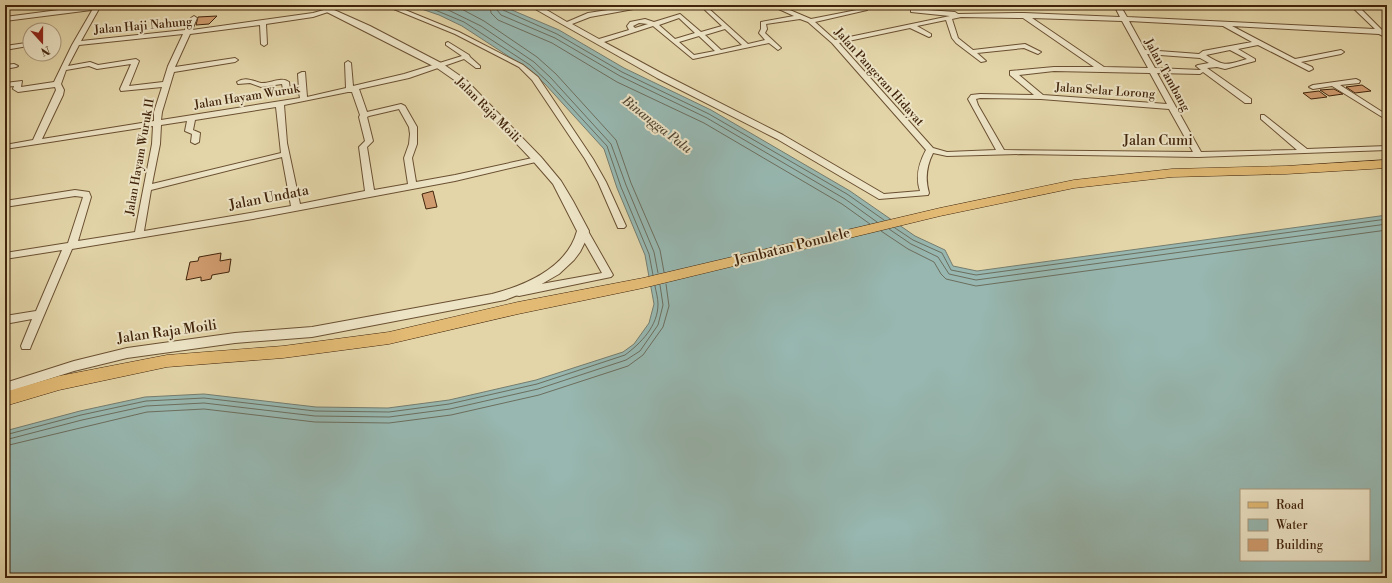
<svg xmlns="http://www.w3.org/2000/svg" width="1392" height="583" viewBox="0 0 1392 583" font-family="'Libre Bodoni',serif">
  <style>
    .water { fill: #97b7b0; stroke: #757c6e; fill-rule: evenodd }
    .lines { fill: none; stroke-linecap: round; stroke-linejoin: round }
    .shore { stroke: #6c6e5e; stroke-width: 1 }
    .building { fill: #d09c6f; stroke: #41240b }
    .minor-casing { stroke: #6a5032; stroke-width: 2 }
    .tertiary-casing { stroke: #6a5032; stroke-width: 2 }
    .primary-casing { stroke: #41240b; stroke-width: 1 }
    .minor { fill: #ede4c6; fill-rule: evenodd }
    .tertiary { fill: #ede4c6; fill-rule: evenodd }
    .primary { fill: #e2ba74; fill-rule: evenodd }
    .labels { text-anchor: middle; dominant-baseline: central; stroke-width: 4; stroke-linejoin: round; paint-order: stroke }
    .far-street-label { font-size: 12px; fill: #41240b; stroke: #ede4c6 }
    .far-water-label { font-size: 13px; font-style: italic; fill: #564934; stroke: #ede4c6 }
    .street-label { font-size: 14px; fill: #41240b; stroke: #ede4c6 }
  </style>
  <rect width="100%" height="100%" fill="#e3d5a8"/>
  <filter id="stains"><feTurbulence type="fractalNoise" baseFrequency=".005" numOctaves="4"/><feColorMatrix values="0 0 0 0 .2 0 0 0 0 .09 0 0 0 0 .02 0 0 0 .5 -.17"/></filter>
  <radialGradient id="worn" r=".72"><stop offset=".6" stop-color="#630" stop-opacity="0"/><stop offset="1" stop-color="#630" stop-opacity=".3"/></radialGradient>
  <!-- water -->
  <path class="water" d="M 410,5 L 500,5 L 559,30 L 624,68 L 711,110 L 850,191 L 915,236 L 945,250 L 953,266 L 977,271 L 1387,215 L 1387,578 L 5,578 L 5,431 L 80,411 L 145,397 L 204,394 L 316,407 L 388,408 L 449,400 L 536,380 L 623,352 L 634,344 L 649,323 L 654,304 L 645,255 L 617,188 L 604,149 L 545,84 L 528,69 L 462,26 L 439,15 ZM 1241,490 L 1369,490 L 1369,560 L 1241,560 Z"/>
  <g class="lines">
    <!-- shore -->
    <path class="shore" d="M 423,5 L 464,22 L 530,65 L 548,82 L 607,146 L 621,187 L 649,254 L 653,275
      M 438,5 L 481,26 L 534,62 L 551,78 L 611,144 L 626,185 L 654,252 L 658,273
      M 454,5 L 484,21 L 537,57 L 556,74 L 616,140 L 631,183 L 660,250 L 664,272
      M 490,5 L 491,13 L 498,20 L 552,43 L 617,82 L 704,123 L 842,204 L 870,224
      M 496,5 L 497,10 L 501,15 L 555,38 L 620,76 L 707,118 L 845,199 L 877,222
      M 501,5 L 503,10 L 557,34 L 622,72 L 709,114 L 847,194 L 884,220
      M 895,228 L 913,240 L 942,253 L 951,270 L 976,275 L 1387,219
      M 889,229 L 911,244 L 938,257 L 949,274 L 976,280 L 1387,224
      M 881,231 L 908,249 L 934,262 L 941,274 L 946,279 L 976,286 L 1387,230
      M 5,435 L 81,415 L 146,401 L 204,398 L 315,411 L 389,412 L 449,404 L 537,384 L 625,355 C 641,343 658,326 658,304 C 658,298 656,292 655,286
      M 5,440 L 82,420 L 146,406 L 204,403 L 315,416 L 389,417 L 450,409 L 538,389 L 626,360 L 640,351 L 658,325 L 663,305 L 660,285
      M 5,446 L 147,412 L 204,409 L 315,422 L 389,423 L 451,415 L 539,395 L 628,366 L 643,355 L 663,327 L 669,306 L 666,284"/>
  </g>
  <!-- building -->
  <path class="building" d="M 217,16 L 209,24 L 196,25 L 198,17 Z
    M 1362,85 L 1371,91 L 1355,93 L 1346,87 Z
    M 1334,89 L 1343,94 L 1329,96 L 1320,90 Z
    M 1319,91 L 1327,97 L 1311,99 L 1303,93 Z
    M 433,191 L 437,207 L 426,209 L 422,194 Z
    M 221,253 L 220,261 L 231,259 L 229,272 L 212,275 L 211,279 L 201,281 L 201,277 L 186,280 L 190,262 L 198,261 L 199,257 Z"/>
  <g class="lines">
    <!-- minor casing -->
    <g class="minor-casing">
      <path id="minor" d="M 5,5 L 9,5 L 5,8 Z
        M 97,5 L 100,7 L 81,41 L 185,30 L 191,18 L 194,16 L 197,18 L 192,30 L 313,13 L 331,8 L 334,10 L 313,17 L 266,24 L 267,44 L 264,46 L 261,44 L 260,25 L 190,34 L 175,67 L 235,58 L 238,60 L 235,62 L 174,72 L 162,112 L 161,120 L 300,98 L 299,93 L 284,94 L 282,84 L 261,87 L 250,83 L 238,84 L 237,82 C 245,76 253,81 261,83 C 270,84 281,76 289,82 L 290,90 L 299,89 L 298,74 L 302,72 L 305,72 L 307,97 L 346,88 L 345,63 L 348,61 L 351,63 L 353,86 L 404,74 L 462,56 L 446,45 L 446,43 L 448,42 L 469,55 L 470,57 L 480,66 L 480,68 L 476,68 L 464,59 L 409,78 L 359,89 L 367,112 L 401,104 L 405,106 L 417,127 L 417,144 L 412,158 L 416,182 L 455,175 L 537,157 L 541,159 L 540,161 L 455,181 L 253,219 L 72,249 L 31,346 L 30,349 L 22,349 L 21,346 L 32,319 L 5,324 L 5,316 L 36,311 L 62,250 L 5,259 L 5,253 L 68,243 L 83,197 L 75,196 L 5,207 L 5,201 L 75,190 L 89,192 L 91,197 L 78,241 L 135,232 L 152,144 L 153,126 L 5,149 L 5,145 L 33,140 L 56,90 L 55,87 L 18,92 L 13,89 L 14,86 L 5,87 L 5,83 L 22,81 L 21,87 L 54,82 L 72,45 L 94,7 ZM 183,34 L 168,66 L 163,82 L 129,86 L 139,61 L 136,59 L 98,65 L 90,62 L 68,66 L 79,45 ZM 131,64 L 120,89 L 121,91 L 162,87 L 154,112 L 154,121 L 42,139 L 63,95 L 64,90 L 61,84 L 66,70 L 89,66 L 97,69 ZM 348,92 L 352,92 L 360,115 L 359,117 L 365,141 L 359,147 L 365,191 L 300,204 L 287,143 L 284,105 ZM 276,107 L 281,153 L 152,184 L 160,144 L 161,125 L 187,121 L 185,131 L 192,134 L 191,142 L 195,144 L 199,142 L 200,133 L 193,130 L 195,120 ZM 399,109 L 409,127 L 410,134 L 409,144 L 404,158 L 408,184 L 374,190 L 367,147 L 373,141 L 367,117 L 369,116 ZM 282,157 L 291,206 L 144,231 L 151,190 Z
        M 384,5 L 393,5 L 459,32 L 523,65 L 538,77 L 593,159 L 606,182 L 626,226 L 624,228 L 618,228 L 598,182 L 585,159 L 532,80 L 519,67 L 455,34 Z
        M 530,5 L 540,7 L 556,5 L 545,9 L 567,22 L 588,13 L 641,5 L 641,7 L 639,8 L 590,17 L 572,24 L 599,39 L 629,30 L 627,26 L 630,22 L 645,19 L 654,22 L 680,14 L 701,32 L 722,26 L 705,10 L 705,8 L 707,7 L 748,44 L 765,40 L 759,33 L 761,29 L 761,22 L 794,16 L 770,5 L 778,5 L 811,19 L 867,8 L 867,10 L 815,22 L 835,40 L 950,16 L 911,12 L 911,10 L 913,9 L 955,12 L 958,14 L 1024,13 L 1120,17 L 1114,5 L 1120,5 L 1127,17 L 1375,29 L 1350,5 L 1357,5 L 1382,30 L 1387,30 L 1387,34 L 1383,36 L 1379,34 L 1232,26 L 1295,59 L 1341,50 L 1344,52 L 1341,54 L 1301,62 L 1312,67 L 1313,69 L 1309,71 L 1258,45 L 1238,49 L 1255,59 L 1255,61 L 1225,69 L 1217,67 L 1207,68 L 1251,99 L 1251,103 L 1245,103 L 1203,72 L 1200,74 L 1157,73 L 1201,152 L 1297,150 L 1261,119 L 1261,115 L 1264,115 L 1307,149 L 1387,146 L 1387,150 L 1198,157 L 1021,154 L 947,156 L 933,153 C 926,167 925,179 929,193 L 928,195 L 879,199 L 777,139 L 657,78 L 537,10 ZM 961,17 L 1023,18 L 1094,67 L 1054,67 L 1010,71 L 1010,75 L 1034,95 L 980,94 L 971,95 L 968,99 L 996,150 L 947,152 L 933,148 L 839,43 L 910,28 L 929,37 L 931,36 L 931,34 L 917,26 L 946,20 L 952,38 L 956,43 L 981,62 L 986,61 L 977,53 L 1024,48 L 1038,54 L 1041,52 L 1025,44 L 973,50 L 958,38 L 952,19 ZM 679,18 L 695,33 L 675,39 L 659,25 ZM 1032,18 L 1122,21 L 1148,68 L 1104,67 ZM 800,19 L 808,22 L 832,43 L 926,150 C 919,163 915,176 920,191 L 884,194 L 783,135 L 663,74 L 604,42 L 653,26 L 693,59 L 769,43 L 778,50 L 781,48 L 780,47 L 765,33 L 767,29 L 766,24 ZM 1129,21 L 1223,26 L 1252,42 L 1203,51 L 1199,54 L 1145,50 ZM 639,23 L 648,24 L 635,28 L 633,26 ZM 725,29 L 742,45 L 721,50 L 705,35 ZM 699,36 L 715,51 L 694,55 L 679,42 ZM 1230,50 L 1247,59 C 1226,65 1225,67 1206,55 ZM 1147,54 L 1200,58 L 1209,63 L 1198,65 L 1196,66 L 1201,70 L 1155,68 ZM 1054,71 L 1150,73 L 1167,104 L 1043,95 L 1019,75 ZM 980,98 L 1041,99 L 1169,109 L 1193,152 L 1004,150 L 978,105 L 976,99 Z
        M 26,43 L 28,44 L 28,46 L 5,50 L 5,46 Z
        M 14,64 L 18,66 L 16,67 L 5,69 L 5,65 Z
        M 1356,79 L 1360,81 L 1359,83 L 1340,85 L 1387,115 L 1387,120 L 1332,86 L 1313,89 L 1309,87 L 1313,85 Z
        M 583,228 L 588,231 L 613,275 L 611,277 L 519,296 L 515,295 L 514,292 L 519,288 L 602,273 L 578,231 Z"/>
    </g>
    <!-- tertiary casing -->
    <g class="tertiary-casing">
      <path id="tertiary" d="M 97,5 L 119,5 L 115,7 L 5,21 L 5,17 Z
        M 313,5 L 323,5 L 370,26 L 443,64 L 466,80 L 541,157 L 561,181 L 573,201 L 589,231 L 586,240 L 580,252 L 574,260 L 559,274 L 533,289 L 505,300 L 312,337 L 235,343 L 127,358 L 74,371 L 5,393 L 5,383 L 74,361 L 127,348 L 235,333 L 312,327 L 492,294 C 526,285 567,268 577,231 L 553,184 L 533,161 L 460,84 L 437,68 Z"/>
    </g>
    <!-- primary casing -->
    <g class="primary-casing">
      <path id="primary" d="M 1387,160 L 1387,168 L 1286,174 L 1172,177 L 1074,188 L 940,216 L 643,288 L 518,314 L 389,344 L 283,358 L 167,367 L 59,390 L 5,406 L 5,392 L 59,376 L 167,355 L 283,346 L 389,332 L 518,302 L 643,278 L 940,208 L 1074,180 L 1172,169 L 1286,166 Z"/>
    </g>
    <!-- minor -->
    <use href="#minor" class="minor"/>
    <!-- tertiary -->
    <use href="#tertiary" class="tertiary"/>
    <!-- primary -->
    <use href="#primary" class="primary"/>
  </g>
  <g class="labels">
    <!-- far-street labels -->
    <g class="far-street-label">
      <text transform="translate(143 26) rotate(-5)">Jalan Haji Nahung</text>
      <text transform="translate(1167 75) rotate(61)">Jalan Tambang</text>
      <text transform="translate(879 77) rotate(48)">Jalan Pangeran Hidayat</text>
      <text transform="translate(1105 91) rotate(4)">Jalan Selar Lorong</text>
      <text transform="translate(247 97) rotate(-9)">Jalan Hayam Wuruk</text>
      <text transform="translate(488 110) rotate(45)">Jalan Raja Moili</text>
      <text transform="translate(140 157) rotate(-80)">Jalan Hayam Wuruk II</text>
    </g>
    <!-- far-water labels -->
    <g class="far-water-label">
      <text transform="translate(657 125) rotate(38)">Binangga Palu</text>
    </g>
    <!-- street labels -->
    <g class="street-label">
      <text x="1158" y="141">Jalan Cumi</text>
      <text transform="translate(269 198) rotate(-11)">Jalan Undata</text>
      <text transform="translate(792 247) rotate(-14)">Jembatan Ponulele</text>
      <text transform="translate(167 332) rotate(-8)">Jalan Raja Moili</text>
    </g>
  </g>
  <!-- margin -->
  <rect width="1392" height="583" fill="none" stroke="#e3d5a8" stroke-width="20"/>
  <rect x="6" y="6" width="1380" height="571" fill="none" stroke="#41240b" stroke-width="2"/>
  <rect x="10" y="10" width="1372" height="563" fill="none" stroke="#41240b"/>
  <!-- legend -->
  <rect x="1240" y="489" width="130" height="72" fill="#ede4c6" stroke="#a8977b"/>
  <rect x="1248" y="502" width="20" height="6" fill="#e2ba74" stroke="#a8977b"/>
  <text x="1276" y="509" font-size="12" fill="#41240b">Road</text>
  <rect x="1248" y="519" width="20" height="12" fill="#97b7b0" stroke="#a8977b"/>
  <text x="1276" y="529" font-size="12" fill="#41240b">Water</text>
  <rect x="1248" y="539" width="20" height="12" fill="#d09c6f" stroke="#a8977b"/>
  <text x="1276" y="549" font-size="12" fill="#41240b">Building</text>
  <!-- north arrow -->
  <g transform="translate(42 42) rotate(159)"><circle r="19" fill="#ede4c6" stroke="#a8977b"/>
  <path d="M0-3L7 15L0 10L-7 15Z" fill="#8f2418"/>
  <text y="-6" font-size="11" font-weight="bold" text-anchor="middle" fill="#41240b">N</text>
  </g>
  <rect width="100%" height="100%" filter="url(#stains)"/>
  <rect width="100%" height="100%" fill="url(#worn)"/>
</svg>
